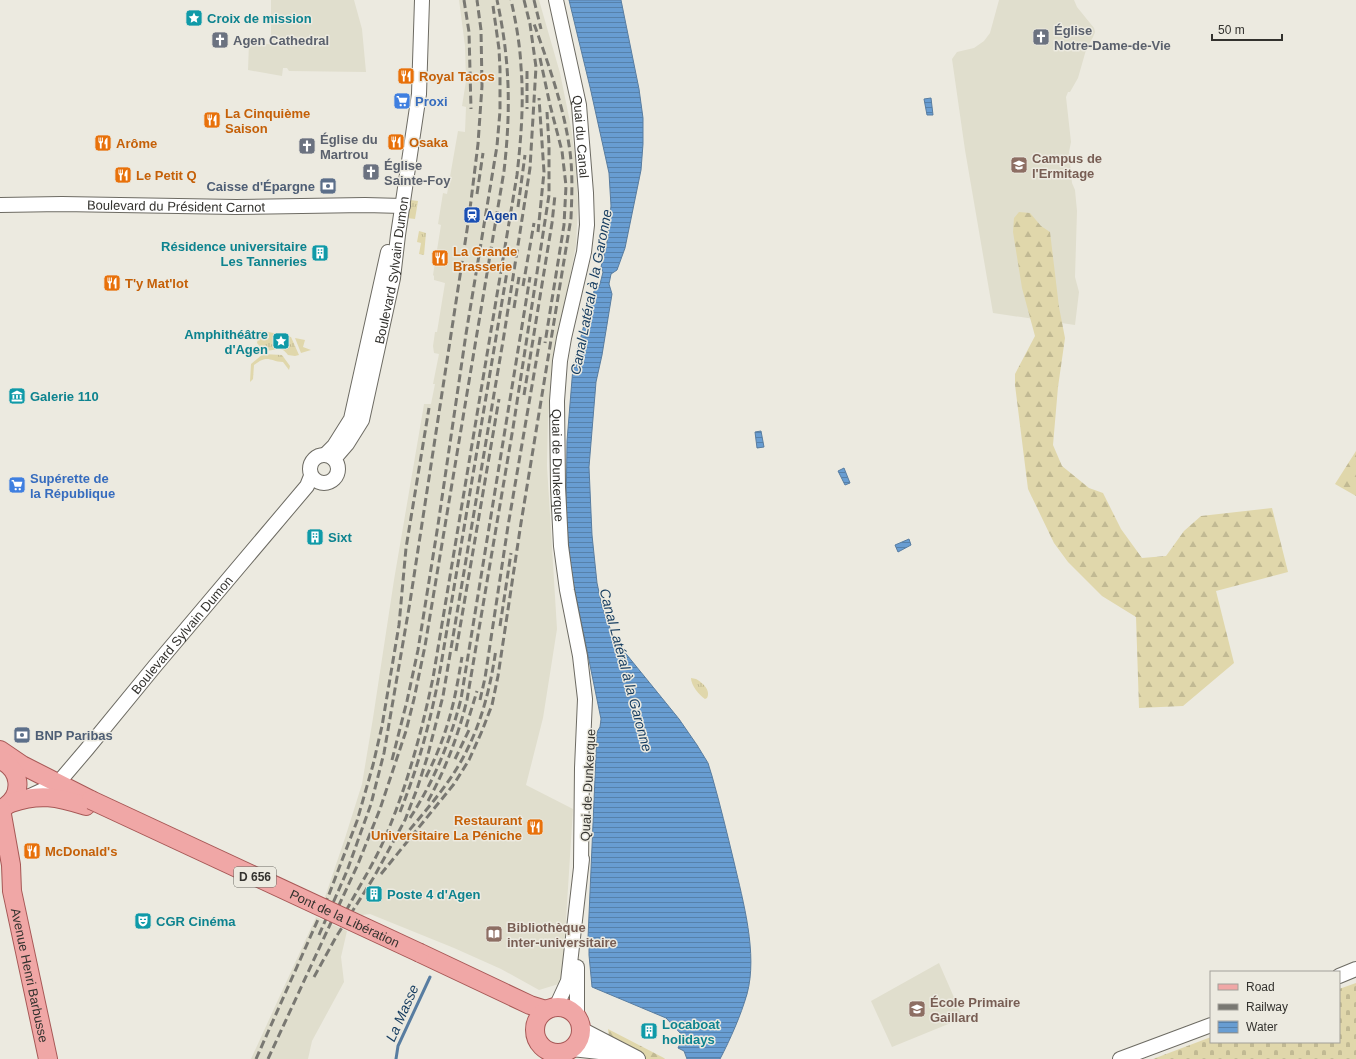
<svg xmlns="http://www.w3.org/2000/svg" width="1356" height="1059" viewBox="0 0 1356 1059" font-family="Arial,sans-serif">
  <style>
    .built { fill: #e0decd }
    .grass { fill: url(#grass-tufts) }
    .forest { fill: url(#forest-firs) }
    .cemetery { fill: url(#cemetery-stones) }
    .water { fill: url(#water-rules); stroke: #587da1 }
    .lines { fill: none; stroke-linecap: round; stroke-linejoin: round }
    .stream { stroke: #587da1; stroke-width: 3 }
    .tertiary-casing { stroke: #6d6b63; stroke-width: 16 }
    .secondary-casing { stroke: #6d6b63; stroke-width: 18 }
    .primary-casing { stroke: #a75856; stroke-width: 20 }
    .tertiary { stroke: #fff; stroke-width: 14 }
    .secondary { stroke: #fff; stroke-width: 16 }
    .primary { stroke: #f0a7a6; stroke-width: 18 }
    .rail { stroke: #797872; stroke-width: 3; stroke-dasharray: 8 4; stroke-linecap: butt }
    .primary-bridge-casing { stroke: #a75856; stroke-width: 20; stroke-linecap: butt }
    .primary-bridge { stroke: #f0a7a6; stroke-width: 18 }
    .labels { text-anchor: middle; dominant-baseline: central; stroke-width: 3; stroke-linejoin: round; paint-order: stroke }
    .shield { fill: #eceae0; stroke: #6a6963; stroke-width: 1 }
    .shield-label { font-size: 12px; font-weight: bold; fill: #33322e }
    .culture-label { font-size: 13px; font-weight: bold; fill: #0d838f; stroke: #eceae0; text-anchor: start }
    .worship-label { font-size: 13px; font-weight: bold; fill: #5b616d; stroke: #eceae0; text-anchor: start }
    .food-label { font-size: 13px; font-weight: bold; fill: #c56008; stroke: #eceae0; text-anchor: start }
    .shop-label { font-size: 13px; font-weight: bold; fill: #366cbe; stroke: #eceae0; text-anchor: start }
    .street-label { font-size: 13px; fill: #33322e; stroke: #eceae0 }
    .education-label { font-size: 13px; font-weight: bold; fill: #785e54; stroke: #eceae0; text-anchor: start }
    .service-label { font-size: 13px; font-weight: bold; fill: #4e5e75; stroke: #eceae0; text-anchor: end }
    .transit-label { font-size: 13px; font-weight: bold; fill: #164399; stroke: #eceae0; text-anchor: start }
    .water-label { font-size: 14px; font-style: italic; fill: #143b5f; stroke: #eceae0 }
  </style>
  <defs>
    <pattern id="grass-tufts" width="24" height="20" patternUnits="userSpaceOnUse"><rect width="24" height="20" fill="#e0d7ab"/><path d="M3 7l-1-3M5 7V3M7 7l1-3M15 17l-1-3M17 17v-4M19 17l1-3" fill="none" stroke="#c1b993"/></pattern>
    <pattern id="forest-firs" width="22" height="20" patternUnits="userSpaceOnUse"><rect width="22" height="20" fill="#e0d7ab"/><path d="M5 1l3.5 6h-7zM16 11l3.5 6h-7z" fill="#c1b993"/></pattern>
    <pattern id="cemetery-stones" width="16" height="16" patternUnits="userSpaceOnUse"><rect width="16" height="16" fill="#e0d7ab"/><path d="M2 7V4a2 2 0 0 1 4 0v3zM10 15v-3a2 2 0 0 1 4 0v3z" fill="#c1b993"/></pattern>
    <pattern id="water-rules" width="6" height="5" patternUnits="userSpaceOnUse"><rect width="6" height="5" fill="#689dd2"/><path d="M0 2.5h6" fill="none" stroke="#5681ab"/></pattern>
  </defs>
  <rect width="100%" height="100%" fill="#eceae0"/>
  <!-- built -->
  <path class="built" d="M 271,0 L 354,0 L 362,29 L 366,72 L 289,71 L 287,68 L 283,68 L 282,76 L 248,70 L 249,43 L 271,44 Z
    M 459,0 L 539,0 L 560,73 L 571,127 L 576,165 L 578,205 L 576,245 L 553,368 L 548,418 L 547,466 L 557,629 L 543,718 L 526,785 L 573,809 L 562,983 L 539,990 L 501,969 L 454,948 L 370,914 L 355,916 L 324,900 L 345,838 L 362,784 L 373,718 L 394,580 L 422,416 L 424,404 L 431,404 L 435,384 L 433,384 L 439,354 L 434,353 L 433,346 L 435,332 L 437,332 L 445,283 L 434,280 L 434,276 L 433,275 L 441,225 L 438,224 L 443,193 L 447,194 L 458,131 L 465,132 L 466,107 L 462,106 L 466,81 L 465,46 Z
    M 999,0 L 1074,0 L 1077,7 L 1094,28 L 1095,32 L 1093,37 L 1086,50 L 1078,78 L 1070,92 L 1068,92 L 1066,97 L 1071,142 L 1069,152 L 1072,183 L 1075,190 L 1077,211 L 1075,277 L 1079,292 L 1075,325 L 993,313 L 965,150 L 952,59 L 957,52 L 974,48 L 984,41 L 990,33 Z
    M 316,917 L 347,931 L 341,957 L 344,982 L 312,1041 L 308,1059 L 251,1059 Z
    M 939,963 L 963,1018 L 892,1047 L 871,1001 Z"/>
  <!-- grass -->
  <path class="grass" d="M 410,200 L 418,201 L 415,219 L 407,218 Z
    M 419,231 L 426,233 L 424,255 L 419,254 L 421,243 L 417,242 Z
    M 260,330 L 291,337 L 299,355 L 295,356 L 288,355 C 276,339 271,361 257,343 Z
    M 295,338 L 305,340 L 303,347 L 311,350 L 301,353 Z
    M 263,354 L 282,355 L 290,366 L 289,370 L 283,362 C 269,361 268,354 254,365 L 253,379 L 250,382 L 251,364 Z
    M 691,678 L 696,679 C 703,683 711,690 707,698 L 705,699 C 699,695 691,685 691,678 Z"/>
  <!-- forest -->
  <path class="forest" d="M 1019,212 L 1030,213 L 1041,226 L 1050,232 L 1059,307 L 1065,338 L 1058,387 L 1053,445 L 1062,466 L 1089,488 L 1103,493 L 1121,529 L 1142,558 L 1166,556 L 1184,531 L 1201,516 L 1272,508 L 1288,572 L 1216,591 L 1234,663 L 1183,706 L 1139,708 L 1136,617 L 1102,596 L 1068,562 L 1054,543 L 1028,489 L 1015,385 L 1015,374 L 1035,336 L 1022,288 L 1013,232 L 1014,218 Z
    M 1356,451 L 1356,496 L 1335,484 Z
    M 608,1029 L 664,1058 L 665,1059 L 611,1059 Z"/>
  <!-- cemetery -->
  <path class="cemetery" d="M 1356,983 L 1356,1059 L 1153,1059 L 1211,1037 L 1211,1042 L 1339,1042 L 1339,989 Z"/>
  <!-- water -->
  <path class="water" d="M 569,0 L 621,0 L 639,89 L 643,118 L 643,144 L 641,170 L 625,248 L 617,270 L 611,274 L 609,284 L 612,294 L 602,355 L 596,382 L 589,467 L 592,535 L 597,583 L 602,606 L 614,639 L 679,719 L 697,745 L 708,763 L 712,776 C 720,804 727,833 734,862 C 743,901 758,954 747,994 C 741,1015 730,1040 720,1059 L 687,1059 L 684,1051 L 678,1048 L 683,1037 L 682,1035 L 666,1018 L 592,987 L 589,955 L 589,938 L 588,938 L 597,732 L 600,727 L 601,719 L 571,572 L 566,515 L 567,441 L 573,367 L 585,321 L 594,291 L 599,287 L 600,284 L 603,272 L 601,267 L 607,242 L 611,206 L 609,173 L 590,87 Z
    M 931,98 L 933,115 L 927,115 L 924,99 Z
    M 761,431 L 764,447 L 757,448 L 755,432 Z
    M 844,468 L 850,483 L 845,485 L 838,471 Z
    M 909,539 L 911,545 L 898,552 L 895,545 Z"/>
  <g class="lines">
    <!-- stream -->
    <path class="stream" d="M 396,1059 L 398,1046 L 430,977"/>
    <!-- tertiary casing -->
    <g class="tertiary-casing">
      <g id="tertiary">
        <path id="s1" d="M 556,0 L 579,105 L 586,193 L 587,225 L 584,252 L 564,338 L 560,361 L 557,401 L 558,487 L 561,546 L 567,590 L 580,656 L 585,699 L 582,768 L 581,866"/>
        <path id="s2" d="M 0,205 L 62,204 L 236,207 L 365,205 L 403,206"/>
        <circle cx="324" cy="469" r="14"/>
        <path d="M 325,455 L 334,446 L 351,419 L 388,252"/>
        <path id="s3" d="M 334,459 L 347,444 L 362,420 L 393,278 L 398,235 L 419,94 L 422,0"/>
        <path id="s4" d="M 30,796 L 58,783 L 87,749 L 155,666 L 307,486 L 311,476"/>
        <path d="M 577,967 L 577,1017"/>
        <path d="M 1339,976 L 1356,969"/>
        <path d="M 556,1007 L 568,981 L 582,859"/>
        <path d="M 1120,1059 L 1211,1025"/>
      </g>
    </g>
    <!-- secondary casing -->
    <g class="secondary-casing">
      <path id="secondary" d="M 581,1030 L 637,1059
        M 572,1048 L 617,1053"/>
    </g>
    <!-- primary casing -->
    <g class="primary-casing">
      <g id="primary">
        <path d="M 0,750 L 22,765 L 91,800"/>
        <path d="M 0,760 C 20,768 24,793 6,806"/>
        <path d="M 11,803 C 40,793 57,797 86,806"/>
        <path id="s5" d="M 1,809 L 11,865 L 12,891 L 48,1059"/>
        <path d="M 420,953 L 530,1005 L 546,1010"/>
        <circle cx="558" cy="1030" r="23"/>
      </g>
    </g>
    <!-- tertiary -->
    <use href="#tertiary" class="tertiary"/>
    <!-- secondary -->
    <use href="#secondary" class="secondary"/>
    <!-- primary -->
    <use href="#primary" class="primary"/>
    <!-- rail -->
    <path class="rail" d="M 464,0 L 469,32 L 471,109
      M 534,0 L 541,29
      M 540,58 L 550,105 L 562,151 L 566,186 L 564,225 L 545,343
      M 527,71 L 527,109
      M 477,194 L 483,153
      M 518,207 L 525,155
      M 538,232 L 544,172 L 539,98
      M 523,286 L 534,223
      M 514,308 L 519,277
      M 524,395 L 552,223 L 555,195
      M 500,626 L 511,553
      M 456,651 L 499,399
      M 480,700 L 485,678 L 508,526 L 541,333
      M 466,727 L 477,691
      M 455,759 L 470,728
      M 392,760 L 407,701 L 418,650 L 438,525 L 466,334 L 497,146 L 500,111 L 500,69 L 499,49 L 493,6
      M 426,777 C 434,761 441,745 446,729 C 454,705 458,681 462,657
      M 428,801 C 446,768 458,736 467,700 L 513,428 L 549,195 L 549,145 L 547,112
      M 400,812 C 419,765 432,716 441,665 L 509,260
      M 410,818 C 434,781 450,742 461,699 L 530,277
      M 402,839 C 425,811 451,783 467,750 C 483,718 491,684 496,649
      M 381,874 L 454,784 L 469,760 L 482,731 L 492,705 L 498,676 L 521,523 L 571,218 C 572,194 573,169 569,145 C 563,104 547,60 533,21
      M 346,911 C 360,885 376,860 387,833 C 408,783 422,730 433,678 L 517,175 C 521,139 524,103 521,67 C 520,45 516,22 511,0
      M 319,935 L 347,871 L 371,804 L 384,753 L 410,602 L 469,217 L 478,144 L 482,86 L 481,30 L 477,0
      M 314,977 L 336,937 L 374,877 L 405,820 L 417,789 L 427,758 L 443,696 L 504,335 L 530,168 L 536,67 L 530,24 L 524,0
      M 256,1059 L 328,897 L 357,821 L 373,765 L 382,726 L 399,625 L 406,548 L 429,408
      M 268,1059 L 358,864 L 380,809 L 406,731 L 414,699 L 425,646 L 504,171 C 511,110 510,60 497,0"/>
    <!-- primary-bridge casing -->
    <g class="primary-bridge-casing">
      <g id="primary-bridge">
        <path id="s6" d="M 91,800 L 420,953"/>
      </g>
    </g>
    <!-- primary-bridge -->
    <use href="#primary-bridge" class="primary-bridge"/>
  </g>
  <!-- icons -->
  <defs>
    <g id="sight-square" transform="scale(0.9)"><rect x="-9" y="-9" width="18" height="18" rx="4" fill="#0f9aa8" stroke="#eceae0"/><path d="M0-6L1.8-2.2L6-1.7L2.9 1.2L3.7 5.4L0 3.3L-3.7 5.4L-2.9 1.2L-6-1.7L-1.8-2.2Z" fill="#fff"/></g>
    <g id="church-square" transform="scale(0.9)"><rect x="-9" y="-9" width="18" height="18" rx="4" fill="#6b7280" stroke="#eceae0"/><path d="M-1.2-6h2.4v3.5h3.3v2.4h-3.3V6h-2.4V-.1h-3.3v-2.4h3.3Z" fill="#fff"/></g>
    <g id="restaurant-square" transform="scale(0.9)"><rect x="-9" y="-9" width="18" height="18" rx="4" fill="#e8710a" stroke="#eceae0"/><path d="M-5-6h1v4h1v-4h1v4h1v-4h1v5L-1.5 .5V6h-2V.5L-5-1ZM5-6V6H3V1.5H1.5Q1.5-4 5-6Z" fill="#fff"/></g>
    <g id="supermarket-square" transform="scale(0.9)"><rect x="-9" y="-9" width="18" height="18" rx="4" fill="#3f7fe0" stroke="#eceae0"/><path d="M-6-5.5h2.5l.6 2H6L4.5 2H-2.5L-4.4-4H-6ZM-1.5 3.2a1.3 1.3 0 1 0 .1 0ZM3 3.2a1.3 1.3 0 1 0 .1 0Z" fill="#fff"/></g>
    <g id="university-square" transform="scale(0.9)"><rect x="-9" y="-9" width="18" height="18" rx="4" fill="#8d6e63" stroke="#eceae0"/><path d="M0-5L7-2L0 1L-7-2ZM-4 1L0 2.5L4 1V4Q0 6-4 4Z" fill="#fff"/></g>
    <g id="bank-square" transform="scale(0.9)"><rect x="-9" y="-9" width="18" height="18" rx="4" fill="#5c6f8a" stroke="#eceae0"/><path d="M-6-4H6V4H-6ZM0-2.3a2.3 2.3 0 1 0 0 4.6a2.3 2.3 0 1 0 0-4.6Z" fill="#fff"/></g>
    <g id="station-square" transform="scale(0.9)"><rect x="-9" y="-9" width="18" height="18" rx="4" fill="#1a4fb4" stroke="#eceae0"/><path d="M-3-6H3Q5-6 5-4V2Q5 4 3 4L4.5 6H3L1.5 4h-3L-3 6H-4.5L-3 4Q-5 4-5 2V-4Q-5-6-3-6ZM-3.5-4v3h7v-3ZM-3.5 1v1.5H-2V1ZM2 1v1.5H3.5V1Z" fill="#fff"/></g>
    <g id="building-square" transform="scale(0.9)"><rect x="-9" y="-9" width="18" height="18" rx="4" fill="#0f9aa8" stroke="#eceae0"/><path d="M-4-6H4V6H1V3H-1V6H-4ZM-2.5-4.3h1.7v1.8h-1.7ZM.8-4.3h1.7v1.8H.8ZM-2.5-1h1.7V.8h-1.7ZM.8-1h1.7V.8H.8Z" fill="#fff"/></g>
    <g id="museum-square" transform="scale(0.9)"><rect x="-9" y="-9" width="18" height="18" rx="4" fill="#0f9aa8" stroke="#eceae0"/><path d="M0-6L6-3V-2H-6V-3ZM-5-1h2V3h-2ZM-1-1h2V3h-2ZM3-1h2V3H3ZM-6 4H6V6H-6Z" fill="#fff"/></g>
    <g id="theatre-square" transform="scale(0.9)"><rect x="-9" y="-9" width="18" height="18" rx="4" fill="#0f9aa8" stroke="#eceae0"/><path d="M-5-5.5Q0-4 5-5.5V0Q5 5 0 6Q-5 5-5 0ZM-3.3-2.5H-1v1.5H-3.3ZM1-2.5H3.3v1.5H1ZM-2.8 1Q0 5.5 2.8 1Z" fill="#fff"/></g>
    <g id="library-square" transform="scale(0.9)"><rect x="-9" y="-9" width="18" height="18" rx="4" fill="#8d6e63" stroke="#eceae0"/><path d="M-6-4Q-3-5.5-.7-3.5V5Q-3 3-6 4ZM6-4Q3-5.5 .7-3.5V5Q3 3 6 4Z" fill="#fff"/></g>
    <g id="school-square" transform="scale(0.9)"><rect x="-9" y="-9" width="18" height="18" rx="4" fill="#8d6e63" stroke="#eceae0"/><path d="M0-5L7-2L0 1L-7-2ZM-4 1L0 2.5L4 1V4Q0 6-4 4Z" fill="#fff"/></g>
  </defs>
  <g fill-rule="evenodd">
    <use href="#sight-square" x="194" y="18"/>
    <use href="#church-square" x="1041" y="37"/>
    <use href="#church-square" x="220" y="40"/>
    <use href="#restaurant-square" x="406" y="76"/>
    <use href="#supermarket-square" x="402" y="101"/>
    <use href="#restaurant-square" x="212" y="120"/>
    <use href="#restaurant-square" x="396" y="142"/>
    <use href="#restaurant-square" x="103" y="143"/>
    <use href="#church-square" x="307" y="146"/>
    <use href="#university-square" x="1019" y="165"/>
    <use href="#church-square" x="371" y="172"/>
    <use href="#restaurant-square" x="123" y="175"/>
    <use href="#bank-square" x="328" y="186"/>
    <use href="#station-square" x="472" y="215"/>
    <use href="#building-square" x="320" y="253"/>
    <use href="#restaurant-square" x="440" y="258"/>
    <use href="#restaurant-square" x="112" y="283"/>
    <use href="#sight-square" x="281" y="341"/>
    <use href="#museum-square" x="17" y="396"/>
    <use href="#supermarket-square" x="17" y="485"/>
    <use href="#building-square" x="315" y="537"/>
    <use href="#bank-square" x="22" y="735"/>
    <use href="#restaurant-square" x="535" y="827"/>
    <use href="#restaurant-square" x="32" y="851"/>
    <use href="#building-square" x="374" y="894"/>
    <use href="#theatre-square" x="143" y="921"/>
    <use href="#library-square" x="494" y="934"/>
    <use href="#school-square" x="917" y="1009"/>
    <use href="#building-square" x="649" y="1031"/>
  </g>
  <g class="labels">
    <!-- shield labels -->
    <rect class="shield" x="234" y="867" width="42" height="20" rx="3"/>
    <g class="shield-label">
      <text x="255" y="877">D 656</text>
    </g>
    <!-- culture labels -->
    <g class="culture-label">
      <text x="207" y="18">Croix de mission</text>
      <text x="307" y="246" text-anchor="end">Résidence universitaire<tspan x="307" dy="15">Les Tanneries</tspan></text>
      <text x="268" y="334" text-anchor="end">Amphithéâtre<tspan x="268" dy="15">d'Agen</tspan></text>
      <text x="30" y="396">Galerie 110</text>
      <text x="328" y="537">Sixt</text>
      <text x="387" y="894">Poste 4 d'Agen</text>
      <text x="156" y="921">CGR Cinéma</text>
      <text x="662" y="1024">Locaboat<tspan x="662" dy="15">holidays</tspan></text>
    </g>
    <!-- worship labels -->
    <g class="worship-label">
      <text x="1054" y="30">Église<tspan x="1054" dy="15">Notre-Dame-de-Vie</tspan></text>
      <text x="233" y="40">Agen Cathedral</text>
      <text x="320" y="139">Église du<tspan x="320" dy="15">Martrou</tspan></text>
      <text x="384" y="165">Église<tspan x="384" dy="15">Sainte-Foy</tspan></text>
    </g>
    <!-- food labels -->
    <g class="food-label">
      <text x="419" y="76">Royal Tacos</text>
      <text x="225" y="113">La Cinquième<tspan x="225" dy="15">Saison</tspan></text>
      <text x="409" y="142">Osaka</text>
      <text x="116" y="143">Arôme</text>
      <text x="136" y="175">Le Petit Q</text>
      <text x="453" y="251">La Grande<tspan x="453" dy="15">Brasserie</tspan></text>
      <text x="125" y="283">T'y Mat'lot</text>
      <text x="522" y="820" text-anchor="end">Restaurant<tspan x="522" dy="15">Universitaire La Péniche</tspan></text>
      <text x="45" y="851">McDonald's</text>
    </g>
    <!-- shop labels -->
    <g class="shop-label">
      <text x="415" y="101">Proxi</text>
      <text x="30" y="478">Supérette de<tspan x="30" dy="15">la République</tspan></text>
    </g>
    <!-- street labels -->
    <g class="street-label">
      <text stroke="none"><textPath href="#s1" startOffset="139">Quai du Canal</textPath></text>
      <text stroke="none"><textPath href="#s2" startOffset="176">Boulevard du Président Carnot</textPath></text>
      <text stroke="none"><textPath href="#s3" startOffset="201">Boulevard Sylvain Dumon</textPath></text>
      <text stroke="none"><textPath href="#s1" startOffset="471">Quai de Dunkerque</textPath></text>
      <text stroke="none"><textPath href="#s4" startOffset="224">Boulevard Sylvain Dumon</textPath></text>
      <text transform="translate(588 785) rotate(-87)">Quai de Dunkerque</text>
      <text stroke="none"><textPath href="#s6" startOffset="280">Pont de la Libération</textPath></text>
      <text stroke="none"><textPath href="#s5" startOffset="169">Avenue Henri Barbusse</textPath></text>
    </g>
    <!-- education labels -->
    <g class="education-label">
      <text x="1032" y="158">Campus de<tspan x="1032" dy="15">l'Ermitage</tspan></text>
      <text x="507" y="927">Bibliothèque<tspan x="507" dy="15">inter-universitaire</tspan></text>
      <text x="930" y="1002">École Primaire<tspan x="930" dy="15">Gaillard</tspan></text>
    </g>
    <!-- service labels -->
    <g class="service-label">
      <text x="315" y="186">Caisse d'Épargne</text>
      <text x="35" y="735" text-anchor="start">BNP Paribas</text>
    </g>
    <!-- transit labels -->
    <g class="transit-label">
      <text x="485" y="215">Agen</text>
    </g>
    <!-- water labels -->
    <g class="water-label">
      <text transform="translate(591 292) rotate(-79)">Canal Latéral à la Garonne</text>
      <text transform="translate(626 670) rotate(75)">Canal Latéral à la Garonne</text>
      <text transform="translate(402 1013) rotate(-66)">La Masse</text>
    </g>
  </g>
  <!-- legend -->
  <rect x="1210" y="971" width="130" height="72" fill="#eceae0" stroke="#a2a099"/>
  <rect x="1218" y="984" width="20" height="6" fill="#f0a7a6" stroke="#a2a099"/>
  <text x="1246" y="991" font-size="12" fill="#33322e">Road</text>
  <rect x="1218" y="1004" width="20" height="6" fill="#797872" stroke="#a2a099"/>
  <text x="1246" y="1011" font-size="12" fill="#33322e">Railway</text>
  <rect x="1218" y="1021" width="20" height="12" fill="url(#water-rules)" stroke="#a2a099"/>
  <text x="1246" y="1031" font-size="12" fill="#33322e">Water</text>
  <!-- scale -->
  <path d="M1212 34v6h70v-6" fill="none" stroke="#33322e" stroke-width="2"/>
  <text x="1218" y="34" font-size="12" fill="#33322e" stroke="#eceae0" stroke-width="3" paint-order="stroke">50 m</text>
</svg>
